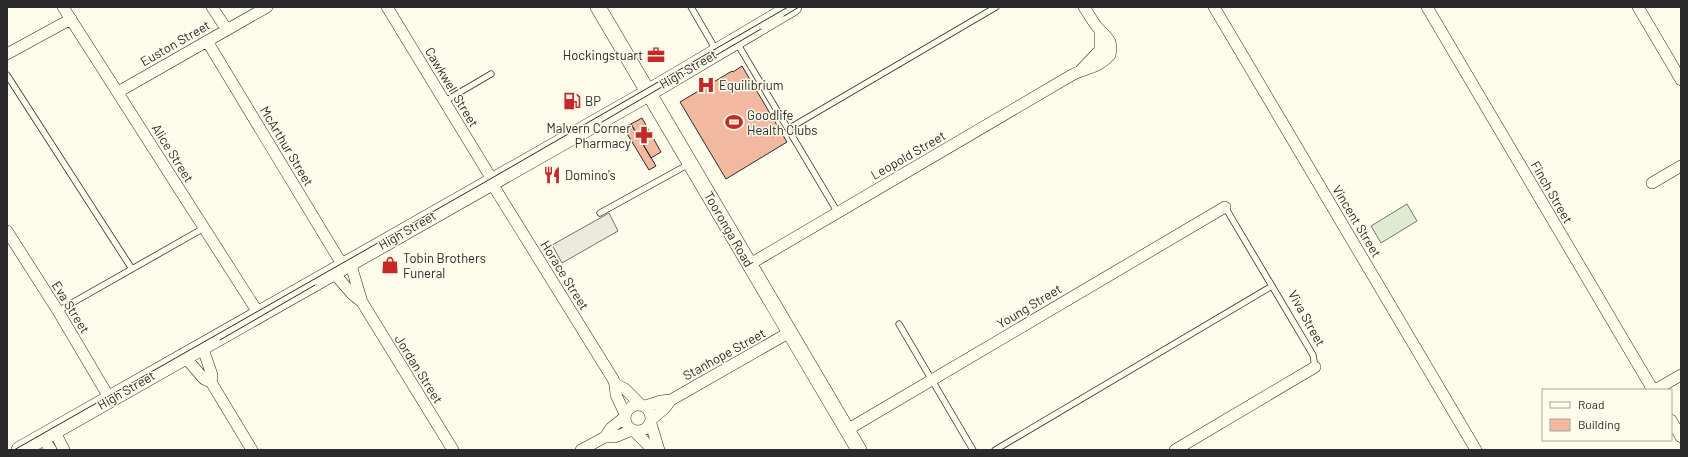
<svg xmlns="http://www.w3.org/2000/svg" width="1688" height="457" viewBox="0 0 1688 457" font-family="Barlow,sans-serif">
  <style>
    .green { fill: #deebd1; stroke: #74746e }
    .parking { fill: #eceadb; stroke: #74746e }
    .building { fill: #f2b8a0; stroke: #2b2b2b }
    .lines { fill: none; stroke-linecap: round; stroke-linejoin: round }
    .service-casing { stroke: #2b2b2b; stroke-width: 7 }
    .minor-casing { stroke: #2b2b2b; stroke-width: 12 }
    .secondary-casing { stroke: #2b2b2b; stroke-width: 16 }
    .primary-casing { stroke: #2b2b2b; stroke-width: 18 }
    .service { stroke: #fdfbea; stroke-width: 5.5 }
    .minor { stroke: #fdfbea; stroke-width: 11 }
    .secondary { stroke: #fdfbea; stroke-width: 15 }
    .primary { stroke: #fdfbea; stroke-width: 17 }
    .tram { stroke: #2b2b2b; stroke-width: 1 }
    .labels { text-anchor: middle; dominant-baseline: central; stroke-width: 3; stroke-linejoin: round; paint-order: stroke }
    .street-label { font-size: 13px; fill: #2b2b2b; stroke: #fdfbea }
    .poi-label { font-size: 13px; fill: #2b2b2b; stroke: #fdfbea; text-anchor: start }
  </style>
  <rect width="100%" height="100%" fill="#fdfbea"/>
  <!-- green -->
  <path class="green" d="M 1407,204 L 1417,221 L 1381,243 L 1371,226 Z"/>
  <!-- parking -->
  <path class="parking" d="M 609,213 L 618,231 L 562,263 L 552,245 Z"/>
  <!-- building -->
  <path class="building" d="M 742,66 L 787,142 L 726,179 L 680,102 L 732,71 L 733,72 Z
    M 642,118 L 661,152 L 651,158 L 631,124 Z
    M 631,124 L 656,166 L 649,170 L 623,127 Z"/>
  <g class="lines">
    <!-- service casing -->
    <g class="service-casing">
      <path id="service" d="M 691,7 L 716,50
        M 737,43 L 838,213
        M 7,75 L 132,269
        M 445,101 L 491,74
        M 788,129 L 996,7
        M 1225,207 L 1313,355 L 1315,367
        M 600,213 L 689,164
        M 58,311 L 204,228
        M 899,324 L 973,450
        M 995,450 L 1272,286"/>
    </g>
    <!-- minor casing -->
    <g class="minor-casing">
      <path id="minor" d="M 63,7 L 259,314
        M 212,7 L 227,30
        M 387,7 L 493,181
        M 1214,7 L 1476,450
        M 1427,7 L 1653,390
        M 1638,7 L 1681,80
        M 207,41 L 343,266
        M 7,54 L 71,19
        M 1081,70 L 1100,50 L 1100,30
        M 118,92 L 267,7
        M 491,182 L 613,379 L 615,384 L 616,395 L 625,414
        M 1652,183 L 1681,166
        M 7,231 L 58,311 L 110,399
        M 350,262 L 362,302 L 453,450
        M 750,264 L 1072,75 C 1089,66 1096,70 1110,55 C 1113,39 1107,38 1099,29 C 1093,23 1089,14 1084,7
        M 333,272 L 352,294 L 362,302
        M 202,346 L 212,375 L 211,382
        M 184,356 L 204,379 L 211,382 L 252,450
        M 615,384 L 625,389 L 641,405
        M 1655,390 L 1681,375
        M625 418a13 13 0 1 1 26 0a13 13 0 1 1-26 0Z
        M 645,406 L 661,401 L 671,400 L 790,332
        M 652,419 L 665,408 L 671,400
        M 1671,420 L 1681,437
        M 651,424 L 659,450
        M 54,430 L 64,450
        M 847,430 L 1225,207
        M 634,431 L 653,450
        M 42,437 L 51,450
        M 605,437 L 615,437 L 632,430
        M 581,450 L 605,437 L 611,428 L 625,417
        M 1175,450 L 1315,367"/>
    </g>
    <!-- secondary casing -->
    <g class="secondary-casing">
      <path id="secondary" d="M 598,7 L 859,450"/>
    </g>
    <!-- primary casing -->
    <g class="primary-casing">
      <path id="primary" d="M 20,450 L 636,100 L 793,7"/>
    </g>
    <!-- service -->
    <use href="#service" class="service"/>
    <!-- minor -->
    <use href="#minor" class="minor"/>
    <!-- secondary -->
    <use href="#secondary" class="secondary"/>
    <!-- primary -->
    <use href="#primary" class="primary"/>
    <!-- tram -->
    <path class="tram" d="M 784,16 L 799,7
      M 602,122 L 761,29
      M 220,340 L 315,285
      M 14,450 L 492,178 L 788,7"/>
  </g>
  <!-- icons -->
  <defs>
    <g id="office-bare" transform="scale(1.38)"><path d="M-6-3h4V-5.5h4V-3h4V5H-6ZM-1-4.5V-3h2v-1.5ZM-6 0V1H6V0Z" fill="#c62828" stroke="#fdfbea" stroke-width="2.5" paint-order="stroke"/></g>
    <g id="hospital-bare" transform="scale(1.38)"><path d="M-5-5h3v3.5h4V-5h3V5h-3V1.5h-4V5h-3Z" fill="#c62828" stroke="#fdfbea" stroke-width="2.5" paint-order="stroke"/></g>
    <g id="fuel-bare" transform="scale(1.38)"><path d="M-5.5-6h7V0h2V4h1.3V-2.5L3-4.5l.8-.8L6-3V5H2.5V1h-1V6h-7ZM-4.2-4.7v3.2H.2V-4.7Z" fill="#c62828" stroke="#fdfbea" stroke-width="2.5" paint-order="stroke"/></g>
    <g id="stadium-bare" transform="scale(1.38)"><path d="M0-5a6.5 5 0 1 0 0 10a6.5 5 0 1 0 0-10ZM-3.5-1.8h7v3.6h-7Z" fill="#c62828" stroke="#fdfbea" stroke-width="2.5" paint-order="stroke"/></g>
    <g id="pharmacy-bare" transform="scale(1.38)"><path d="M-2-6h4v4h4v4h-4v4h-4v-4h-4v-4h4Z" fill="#c62828" stroke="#fdfbea" stroke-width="2.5" paint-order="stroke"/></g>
    <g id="restaurant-bare" transform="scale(1.38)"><path d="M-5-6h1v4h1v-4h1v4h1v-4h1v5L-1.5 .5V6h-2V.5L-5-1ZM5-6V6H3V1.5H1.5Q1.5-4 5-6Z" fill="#c62828" stroke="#fdfbea" stroke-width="2.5" paint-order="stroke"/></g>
    <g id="shop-bare" transform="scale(1.38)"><path d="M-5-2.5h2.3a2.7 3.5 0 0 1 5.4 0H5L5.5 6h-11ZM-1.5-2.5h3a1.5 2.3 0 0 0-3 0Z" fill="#c62828" stroke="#fdfbea" stroke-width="2.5" paint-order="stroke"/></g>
  </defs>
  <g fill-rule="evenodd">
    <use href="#office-bare" x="656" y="55"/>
    <use href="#hospital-bare" x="706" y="85"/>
    <use href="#fuel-bare" x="572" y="101"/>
    <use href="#stadium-bare" x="734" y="122"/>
    <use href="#pharmacy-bare" x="644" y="135"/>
    <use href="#restaurant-bare" x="552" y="175"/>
    <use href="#shop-bare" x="390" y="265"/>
  </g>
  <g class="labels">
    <!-- street labels -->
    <g class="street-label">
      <text transform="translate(175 43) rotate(-30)">Euston Street</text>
      <text transform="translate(688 69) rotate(-30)">High Street</text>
      <text transform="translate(452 87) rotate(59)">Cawkwell Street</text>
      <text transform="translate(287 146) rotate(59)">McArthur Street</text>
      <text transform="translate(173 153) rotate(58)">Alice Street</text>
      <text transform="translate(908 155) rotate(-30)">Leopold Street</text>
      <text transform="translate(1552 192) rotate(60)">Finch Street</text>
      <text transform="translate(1357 221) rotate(59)">Vincent Street</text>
      <text transform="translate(729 229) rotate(60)">Tooronga Road</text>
      <text transform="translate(407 230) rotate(-30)">High Street</text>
      <text transform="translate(565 275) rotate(58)">Horace Street</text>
      <text transform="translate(1029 306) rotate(-31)">Young Street</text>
      <text transform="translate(71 307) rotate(58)">Eva Street</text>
      <text transform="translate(1307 318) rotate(61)">Viva Street</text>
      <text transform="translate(724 354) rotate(-29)">Stanhope Street</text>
      <text transform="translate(419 369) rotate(58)">Jordan Street</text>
      <text transform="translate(126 390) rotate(-30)">High Street</text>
    </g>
    <!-- poi labels -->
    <g class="poi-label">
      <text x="643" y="55" text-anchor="end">Hockingstuart</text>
      <text x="719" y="85">Equilibrium</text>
      <text x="585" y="101">BP</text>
      <text x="747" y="115">Goodlife<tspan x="747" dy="15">Health Clubs</tspan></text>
      <text x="631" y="128" text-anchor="end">Malvern Corner<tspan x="631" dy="15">Pharmacy</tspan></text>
      <text x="565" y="175">Domino's</text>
      <text x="403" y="258">Tobin Brothers<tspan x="403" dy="15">Funeral</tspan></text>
    </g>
  </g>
  <!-- border -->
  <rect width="1688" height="457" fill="none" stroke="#2b2b2b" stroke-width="16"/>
  <!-- legend -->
  <rect x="1542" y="389" width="130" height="52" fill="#fdfbea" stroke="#a9a89e"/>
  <rect x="1550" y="402" width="20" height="6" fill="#fdfbea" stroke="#a9a89e"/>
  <text x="1578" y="409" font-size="12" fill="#2b2b2b">Road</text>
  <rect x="1550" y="419" width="20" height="12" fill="#f2b8a0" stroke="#a9a89e"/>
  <text x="1578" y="429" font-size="12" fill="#2b2b2b">Building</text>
</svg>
